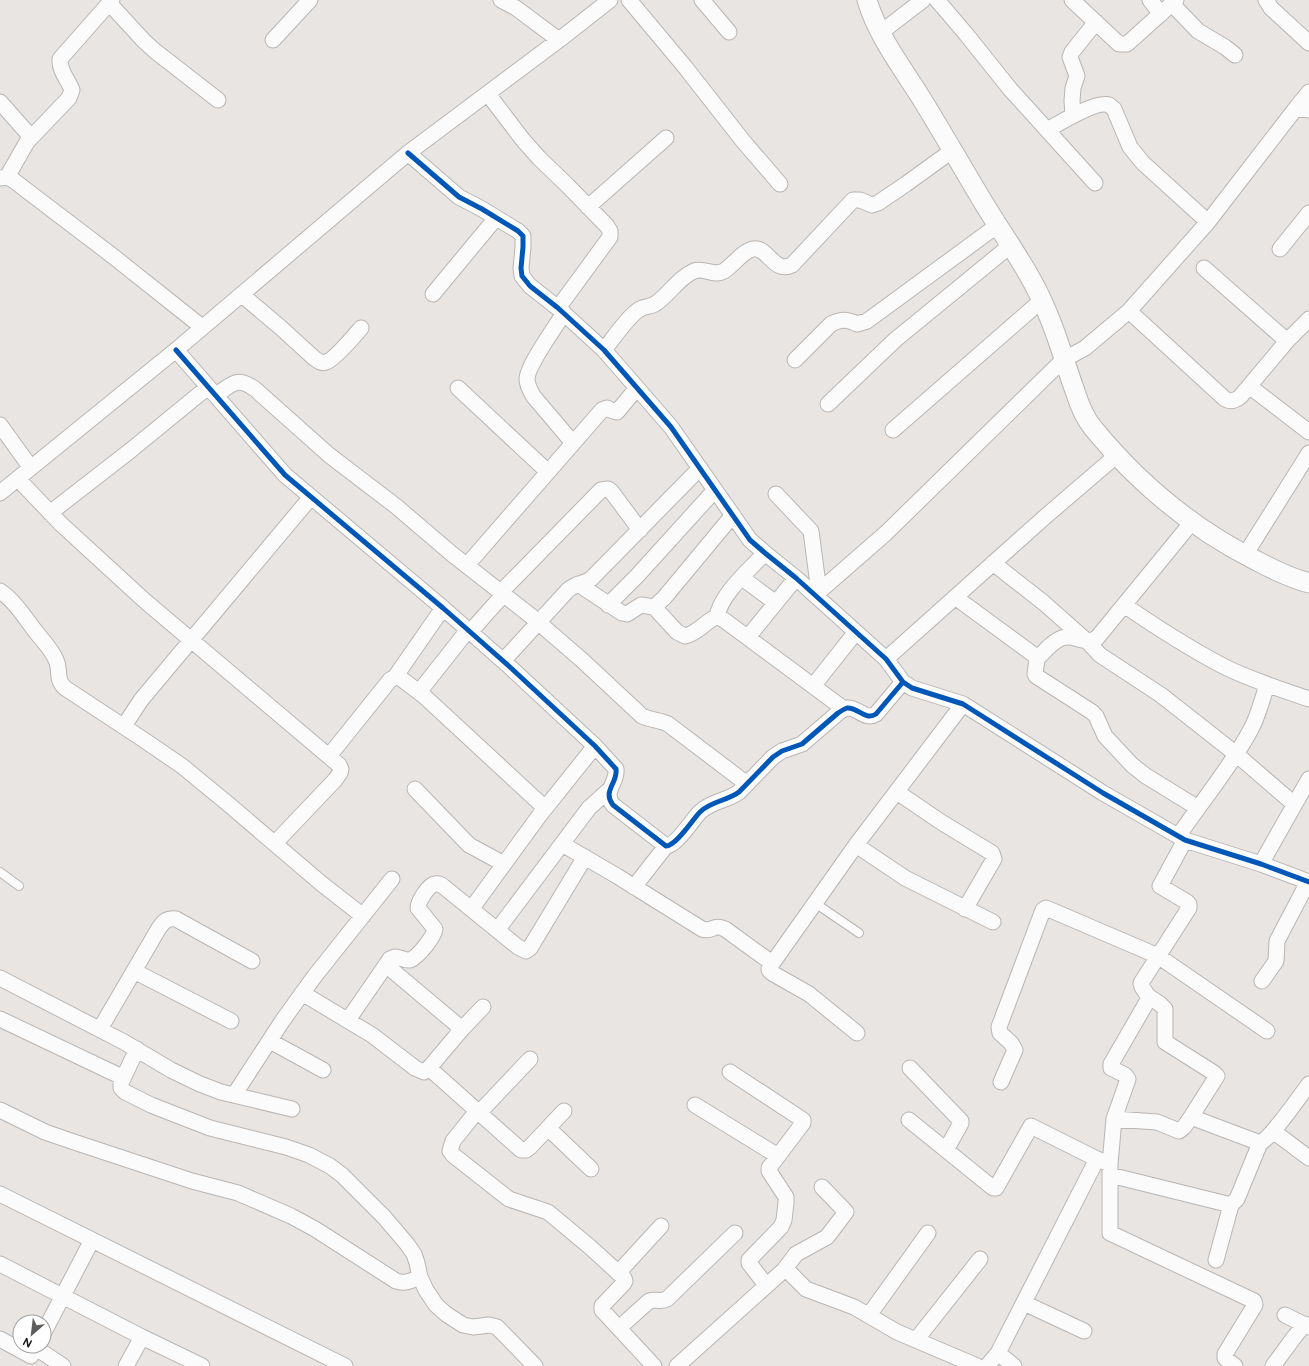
<svg xmlns="http://www.w3.org/2000/svg" width="1309" height="1366" viewBox="0 0 1309 1366" font-family="Figtree,sans-serif">
  <style>
    .lines { fill: none; stroke-linecap: round; stroke-linejoin: round }
    .service-casing { stroke: #b8b5b3; stroke-width: 10 }
    .minor-casing { stroke: #b8b5b3; stroke-width: 17 }
    .tertiary-casing { stroke: #b8b5b3; stroke-width: 21 }
    .service { stroke: #fcfbfb; stroke-width: 8 }
    .minor { stroke: #fcfbfb; stroke-width: 15 }
    .tertiary { stroke: #fcfbfb; stroke-width: 19 }
    .cycleway-casing { stroke: #fff; stroke-width: 8 }
    .cycleway { stroke: #0057b8; stroke-width: 5 }
  </style>
  <rect width="100%" height="100%" fill="#e8e5e2"/>
  <g class="lines">
    <!-- service casing -->
    <g class="service-casing">
      <path id="service" d="M 0,872 L 19,886
        M 815,903 L 859,933"/>
    </g>
    <!-- minor casing -->
    <g class="minor-casing">
      <path id="minor" d="M 501,0 L 516,8 L 559,40
        M 629,0 L 685,67 L 743,141 L 780,184
        M 702,0 L 729,32
        M 937,0 L 966,34 L 1010,89 L 1095,183
        M 1072,0 L 1119,44 L 1127,44 L 1176,0
        M 1150,0 L 1161,14
        M 1266,0 L 1271,8 L 1309,43
        M 109,3 L 144,41 L 155,51 L 218,100
        M 1172,4 L 1198,31 L 1225,47 L 1235,55
        M 880,33 L 923,0
        M 273,40 L 310,0
        M 488,94 L 523,140 L 539,158 L 568,186 L 607,226 L 610,231 L 610,237 L 558,308
        M 0,102 L 31,137
        M 1296,108 L 1309,92
        M 1073,115 L 1072,101 L 1073,88 L 1077,76 L 1070,57 L 1072,52 L 1096,22
        M 1047,130 C 1058,124 1097,100 1109,105 C 1111,106 1112,108 1114,109 L 1130,147 L 1143,163 L 1208,222
        M 408,153 L 459,197 L 482,209 L 518,231 L 523,236 L 523,247 L 521,268 L 522,276 L 530,286 L 558,308 L 604,350 L 671,427 L 750,540 L 765,553 L 796,578 L 886,659 L 903,682 L 912,688 L 963,704 L 1103,793 L 1185,840 L 1261,864 L 1309,882
        M 7,177 L 27,142 L 69,98 L 72,90 C 68,79 59,71 60,59 L 112,0
        M 0,178 L 7,177 L 13,180 L 114,257 L 202,327
        M 588,207 L 666,138
        M 1280,249 L 1309,213
        M 1204,268 L 1287,341
        M 433,294 L 496,218
        M 242,295 L 280,327 L 314,358 C 318,361 322,364 326,362 C 334,360 355,335 361,328
        M 1129,311 L 1225,399 C 1231,402 1234,401 1240,397 L 1287,341 L 1309,319
        M 564,313 C 556,326 527,366 527,379 C 527,386 531,392 534,397 L 573,443
        M 176,350 L 285,475 L 443,608 L 511,668 L 595,746 L 616,769 C 618,783 602,791 613,805 L 666,846 C 676,846 693,819 700,812 C 711,801 727,801 739,792 L 773,757 L 782,751 L 802,744 L 838,713 C 841,711 844,709 847,708 C 858,707 865,721 876,714 L 903,682
        M 604,350 C 612,340 630,314 640,309 C 645,306 650,307 655,304 C 669,295 678,278 694,271 C 704,267 714,277 724,271 C 732,266 743,251 753,249 C 768,246 773,274 792,265 L 853,200 L 860,200 L 872,205 L 878,203 L 906,184 L 953,150
        M 795,360 L 831,324 C 841,319 847,319 857,324 L 867,321 L 998,225
        M 1249,386 L 1309,432
        M 458,388 L 548,472
        M 216,395 C 233,384 236,376 255,389 L 329,455 L 397,507 L 452,554 L 531,616 L 583,661 L 642,716 C 650,720 660,720 668,724 L 747,784
        M 828,404 L 895,340 L 1011,245
        M 0,425 L 31,468
        M 893,430 L 1042,300
        M 18,479 L 61,524 L 145,601 L 339,765 L 341,769 L 340,773 L 335,780 L 275,843
        M 0,493 L 176,350 L 408,153 L 559,40 L 610,0
        M 776,494 L 811,531 L 819,592
        M 50,513 L 131,450 L 208,387
        M 1245,555 L 1309,453
        M 993,563 L 1044,603 L 1088,642 L 1100,655 L 1161,695 L 1236,754 L 1294,804
        M 467,565 L 602,410 L 607,408 L 613,411 L 617,412 L 637,388
        M 742,578 L 776,603
        M 578,584 L 622,613 L 627,614 L 641,605 L 654,607 L 664,598 L 733,515
        M 0,591 C 15,601 25,618 36,632 C 43,641 52,650 56,660 C 61,670 55,679 65,688 L 141,738 L 182,766 L 227,803 L 322,884 L 363,916
        M 501,592 L 601,490 L 608,489 L 611,491 L 640,530
        M 815,595 L 886,533 L 1063,360 L 1085,348 L 1129,311 L 1208,222 L 1296,108 L 1309,110
        M 955,597 L 1034,655 L 1037,659 L 1035,674 L 1036,676 L 1092,712 L 1096,716 L 1105,736 L 1132,765 L 1146,776 L 1198,808
        M 608,605 L 637,576 L 715,490
        M 1124,605 C 1156,627 1189,648 1223,666 C 1251,680 1280,689 1309,699
        M 654,607 L 677,632 L 685,636 C 698,633 704,623 714,618 C 718,616 720,618 724,620 L 844,709
        M 717,617 C 720,595 749,570 765,553
        M 470,632 L 504,594
        M 748,637 L 796,578
        M 886,659 L 1046,516 L 1117,455
        M 1037,659 C 1044,652 1053,641 1062,638 C 1074,633 1084,646 1097,638 L 1192,522
        M 503,661 L 568,590 C 575,584 583,584 591,579 L 700,468
        M 395,677 L 443,608
        M 813,686 L 856,632
        M 419,692 L 468,630
        M 124,726 L 141,700 L 311,497
        M 329,756 L 390,680 L 395,677 L 399,677 L 424,696 L 545,808
        M 415,789 L 469,845 L 504,864
        M 897,792 L 941,822 L 992,853 L 994,859 L 965,909
        M 1179,835 C 1202,801 1230,768 1250,731 C 1258,717 1262,700 1267,685
        M 562,844 L 617,876 L 702,929 C 712,933 713,923 725,929 L 772,963
        M 856,845 L 905,878 L 993,922
        M 1261,864 L 1309,779
        M 634,887 L 666,846
        M 472,908 L 539,816 L 595,746
        M 498,929 L 589,808 L 610,789
        M 386,965 L 462,1029
        M 134,971 L 231,1021
        M 0,978 L 124,1042 L 171,1070 L 200,1084 L 221,1092 L 292,1109
        M 1262,981 L 1276,961 L 1277,941 L 1308,882
        M 302,993 L 372,1035 L 415,1068 L 424,1072 L 429,1068 L 462,1029 L 483,1007
        M 1148,996 L 1160,1004 L 1165,1009 L 1165,1042 L 1214,1073 L 1217,1076 L 1191,1117
        M 0,1019 L 122,1077
        M 348,1020 L 390,959 L 395,957 C 400,957 405,961 410,960 C 418,957 434,937 435,929 L 418,908 C 418,902 428,885 435,884 C 438,883 442,885 444,887 L 518,947 L 526,951 L 530,948 L 585,857
        M 100,1029 L 159,928 C 164,921 167,918 176,919 L 252,961
        M 857,1033 L 809,994 L 772,973 L 769,970 L 769,968 L 856,845 L 963,704
        M 270,1041 L 323,1070
        M 137,1049 L 121,1083 L 121,1088 L 125,1092 L 151,1105 L 210,1128 L 286,1147 L 309,1155 L 330,1166 L 342,1175 L 384,1217 L 407,1244 L 414,1254 L 417,1263 L 420,1277 L 426,1290 L 436,1305 L 446,1314 L 463,1325 L 473,1327 L 489,1325 L 497,1327 L 535,1366
        M 429,1068 L 521,1150 L 526,1150 L 530,1147 L 564,1111
        M 910,1068 L 961,1121 L 961,1123 L 946,1150
        M 730,1072 L 803,1120 L 803,1123 L 769,1168 L 769,1171 L 786,1197 L 786,1203 L 784,1220 L 781,1227 L 749,1260 L 749,1263 L 766,1285
        M 1001,1082 L 1015,1050 L 1011,1043 L 1000,1033 L 999,1027 L 1043,910 L 1046,908 L 1158,956 L 1267,1031
        M 234,1095 L 283,1020 L 314,977 L 392,879
        M 695,1105 L 778,1156
        M 0,1110 L 45,1132 L 71,1141 L 192,1181 L 238,1193 L 291,1216 L 315,1229 L 396,1281 C 405,1284 411,1281 420,1277
        M 477,1111 L 453,1141 L 450,1151 L 453,1155 L 509,1199 L 548,1212 L 590,1247 L 624,1278 L 625,1281 L 624,1283 L 602,1306 L 602,1310 L 654,1366
        M 479,1113 L 530,1059
        M 1114,1119 L 1128,1079 L 1125,1075 L 1111,1068 L 1111,1064 L 1148,1000 L 1148,996 L 1142,987 L 1141,983 L 1189,908 L 1189,904 L 1187,902 L 1160,886 L 1185,840
        M 909,1120 L 993,1188 L 996,1188 L 1031,1126 L 1097,1159
        M 548,1128 L 591,1169
        M 1273,1131 L 1309,1158
        M 1110,1164 L 1110,1233 L 1254,1301 L 1255,1305 L 1225,1354 L 1225,1358 L 1235,1366
        M 1110,1175 L 1231,1205
        M 0,1194 L 345,1366
        M 1216,1260 L 1231,1205 L 1237,1199 L 1260,1143
        M 0,1264 L 142,1337 L 202,1366
        M 784,1270 L 796,1254 L 827,1237 L 846,1212 L 822,1187
        M 618,1273 L 661,1226
        M 1024,1303 L 1084,1331
        M 869,1315 L 928,1233
        M 1285,1315 L 1309,1327
        M 619,1328 L 649,1301 C 655,1299 661,1302 667,1299 L 735,1233
        M 44,1332 L 92,1240
        M 0,1339 L 31,1356
        M 916,1340 L 980,1259
        M 36,1348 L 63,1366
        M 126,1366 L 142,1337
        M 677,1366 L 784,1270 L 788,1271 L 806,1289 L 854,1307 L 897,1332 L 977,1366
        M 987,1366 L 998,1353
        M 1014,1366 L 998,1353 L 1097,1159 L 1110,1164 L 1114,1119 L 1157,1122 L 1179,1131 L 1184,1127 L 1191,1117 L 1260,1143 C 1271,1138 1300,1096 1309,1084
        M 1273,1366 L 1295,1336 L 1305,1324"/>
    </g>
    <!-- tertiary casing -->
    <g class="tertiary-casing">
      <path id="tertiary" d="M 867,0 C 877,34 899,63 918,93 C 942,131 964,171 988,210 C 1009,244 1032,275 1047,312 C 1058,337 1065,364 1075,391 C 1079,404 1084,417 1093,428 C 1138,483 1193,529 1257,561 C 1274,570 1291,578 1309,583"/>
    </g>
    <!-- service -->
    <use href="#service" class="service"/>
    <!-- minor -->
    <use href="#minor" class="minor"/>
    <!-- tertiary -->
    <use href="#tertiary" class="tertiary"/>
    <!-- cycleway casing -->
    <g class="cycleway-casing">
      <path id="cycleway" d="M 408,153 L 459,197 L 482,209 L 518,231 L 523,236 L 523,247 L 521,268 L 522,276 L 530,286 L 558,308 L 604,350 L 671,427 L 750,540 L 765,553 L 796,578 L 886,659 L 903,682 L 912,688 L 963,704 L 1103,793 L 1185,840 L 1261,864 L 1309,882
        M 176,350 L 285,475 L 443,608 L 511,668 L 595,746 L 616,769 C 618,783 602,791 613,805 L 666,846 C 676,846 693,819 700,812 C 711,801 727,801 739,792 L 773,757 L 782,751 L 802,744 L 838,713 C 841,711 844,709 847,708 C 858,707 865,721 876,714 L 903,682"/>
    </g>
    <!-- cycleway -->
    <use href="#cycleway" class="cycleway"/>
  </g>
  <!-- north arrow -->
  <g transform="translate(32 1334) rotate(208)"><circle r="19" fill="#ffffff" stroke="#a1a1a0"/>
  <path d="M0-3L7 15L0 10L-7 15Z" fill="#5f5d5b"/>
  <text y="-6" font-size="11" font-weight="bold" text-anchor="middle" fill="#151412">N</text>
  </g>
</svg>
